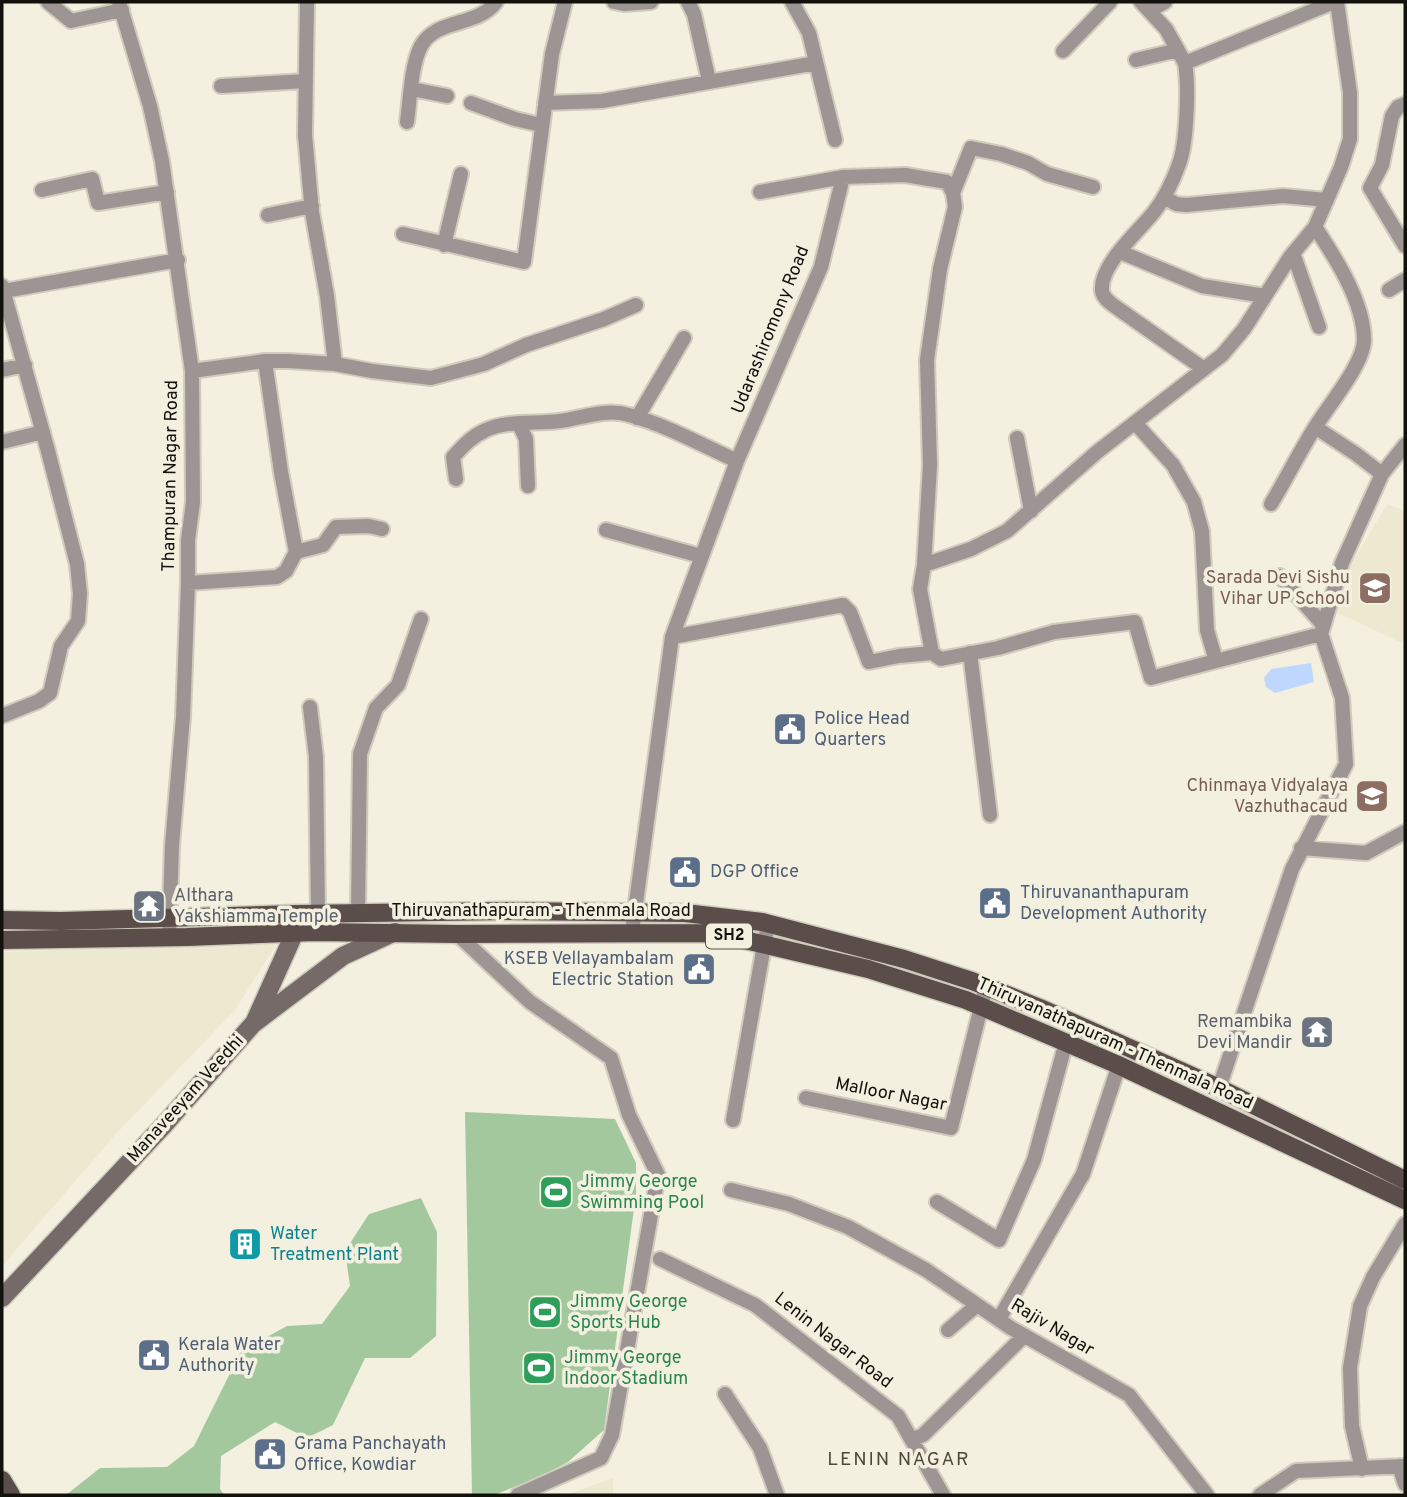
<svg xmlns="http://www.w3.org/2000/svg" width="1407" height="1497" viewBox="0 0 1407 1497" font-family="Overpass,sans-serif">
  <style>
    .built { fill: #ede8d0 }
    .green { fill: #a4c89e }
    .water { fill: #c0d7fd }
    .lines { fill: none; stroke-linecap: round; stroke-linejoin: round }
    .minor-casing { stroke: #cfccbe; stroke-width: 18 }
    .secondary-casing { stroke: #cfccbe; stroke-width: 21 }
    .primary-casing { stroke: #cfccbe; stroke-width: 21 }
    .minor { stroke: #9d9593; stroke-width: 14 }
    .secondary { stroke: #766a68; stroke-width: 18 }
    .primary { stroke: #5a4d4a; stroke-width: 18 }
    .labels { text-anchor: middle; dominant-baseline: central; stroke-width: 7; stroke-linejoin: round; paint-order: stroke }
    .shield { fill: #f3f0e0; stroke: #56544c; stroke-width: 2 }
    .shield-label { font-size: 16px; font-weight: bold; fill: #12110c }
    .street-label { font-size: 18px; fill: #12110c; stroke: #f3f0e0 }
    .education-label { font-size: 18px; fill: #785e54; stroke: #f3f0e0; text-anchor: end }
    .service-label { font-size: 18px; fill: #4e5e75; stroke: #f3f0e0; text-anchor: start }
    .worship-label { font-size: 18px; fill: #5b616d; stroke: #f3f0e0; text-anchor: start }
    .leisure-label { font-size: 18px; fill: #27864d; stroke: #f3f0e0; text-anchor: start }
    .culture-label { font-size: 18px; fill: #0d838f; stroke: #f3f0e0; text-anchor: start }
    .neighbourhood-label { font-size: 19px; letter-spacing: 2px; fill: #4b483b; stroke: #f3f0e0 }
  </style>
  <rect width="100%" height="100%" fill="#f3f0e0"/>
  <!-- built -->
  <path class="built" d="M 1387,504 L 1405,511 L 1405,636 L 1402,643 L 1336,612 L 1351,565 Z
    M 278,942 L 235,1010 L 116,1134 L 2,1266 L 2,952 Z
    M 613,1478 L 613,1495 L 566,1495 Z"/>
  <!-- green -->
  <path class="green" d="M 465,1112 L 615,1119 L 636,1163 L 636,1194 L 604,1430 L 568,1462 L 537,1478 L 494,1495 L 472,1495 Z
    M 421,1198 L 437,1232 L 436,1336 L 410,1358 L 365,1358 L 333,1425 L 307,1438 L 275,1422 L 221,1456 L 220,1489 L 224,1495 L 66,1495 L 100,1468 L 167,1467 L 194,1446 L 241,1351 L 287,1326 L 322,1324 L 350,1286 L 345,1251 L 369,1214 Z"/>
  <!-- water -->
  <path class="water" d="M 1311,663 L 1314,682 L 1275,693 L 1266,687 L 1264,678 L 1271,669 Z"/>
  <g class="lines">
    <!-- minor casing -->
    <g class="minor-casing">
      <path id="minor" d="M 48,2 L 71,21 L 122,10
        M 119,2 L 150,106 L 162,161 L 192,371 L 193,502 L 188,540 L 188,583 L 183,717 L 172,845 L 169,938
        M 307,2 L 305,135 L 312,212 L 327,296 L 335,364
        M 614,2 L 624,4 L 651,2
        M 688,2 L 694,14 L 709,81
        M 792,2 L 809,33 L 835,140
        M 1141,2 L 1166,29 L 1185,63 L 1334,2
        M 1151,10 L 1165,2
        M 1063,51 L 1110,2
        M 1136,60 L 1178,50
        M 1185,63 C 1189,86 1187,143 1179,164 C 1173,181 1165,198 1154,212 C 1140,230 1099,265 1102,291 C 1103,299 1113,305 1120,310 L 1204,369
        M 221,86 L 306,81
        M 412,89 L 447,96
        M 471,103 L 515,119 L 541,125
        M 545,103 L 602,101 L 816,63
        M 1405,104 L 1398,107 L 1392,116 L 1382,165 L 1370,188 L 1405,246
        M 407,122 C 410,100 411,65 421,46 C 436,18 478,27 496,2
        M 42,190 L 92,179 L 98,203 L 167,192
        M 760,192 L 843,177
        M 953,193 L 971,148 L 1001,154 L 1028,163 L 1047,174 L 1093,187
        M 1164,197 L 1176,204 L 1186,205 L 1283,196 L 1327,200
        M 268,215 L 312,206
        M 403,234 L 524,262 L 552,54 L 565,2
        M 444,245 L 461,174
        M 1120,252 L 1202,286 L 1265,296
        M 1293,253 L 1319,327
        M 2,286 L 48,451 L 77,564 L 80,594 L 78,621 L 61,646 L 50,693 L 39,701 L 2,716
        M 1389,290 L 1405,280
        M 4,291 L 178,260
        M 2,370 L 25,365
        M 192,371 L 265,361 L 288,361 L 335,364 L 372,371 L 431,378 L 484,364 L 526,345 L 604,319 L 636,305
        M 637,418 L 684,338
        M 519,424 L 526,439 L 528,486
        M 1136,424 L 1173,465 L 1194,502 L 1202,531 L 1207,630 L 1216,661 L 1321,634
        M 1017,438 L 1031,511
        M 2,442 L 43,432
        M 1382,474 L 1405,445
        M 456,479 L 453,457 C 463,446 472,436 486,430 C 507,420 536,424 560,421 C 582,418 606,408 629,415 C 666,425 702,445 737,461
        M 1271,504 C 1286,479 1299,453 1314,429 C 1327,407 1364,364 1364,340 C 1364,302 1335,257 1315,227
        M 606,530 L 701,556
        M 296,552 L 323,545 L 336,527 L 369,526 L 382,529
        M 924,565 L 971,549 L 1007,531 L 1097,452 L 1222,355 L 1244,329 L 1290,257 L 1315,227 L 1341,167 L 1350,139 L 1350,93 L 1337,2
        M 1280,576 L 1323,625
        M 188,583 L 277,577 L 286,571 L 296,552 L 281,472 L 265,361
        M 932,653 L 941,659 L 998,648 L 1054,632 L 1135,622 L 1151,678 L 1216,661
        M 970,653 L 990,815
        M 310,707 L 316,757 L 318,914
        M 1301,848 L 1366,853 L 1405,832
        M 358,914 L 360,754 L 376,708 L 398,685 L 421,619
        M 632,932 L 672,637 L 737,461 L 821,267 L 843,177 L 905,175 L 947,182 L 953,193 L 955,207 L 940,269 L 927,360 L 930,465 L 924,565 L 920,589 L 932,653 L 899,656 L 869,662 L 850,612 L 843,605 L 672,637
        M 457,934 L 530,1002 L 611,1058 L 629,1115 L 658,1175 L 612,1435 L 601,1458 L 518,1495
        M 1219,1088 L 1292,869 L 1346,764 L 1342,698 L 1321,634 L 1342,563 L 1382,474 L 1356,454 L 1315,427
        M 806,1098 L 951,1128 L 986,987
        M 733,1120 L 768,923
        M 731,1190 L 789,1204 L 848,1227 L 926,1270 L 1011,1328 L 1129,1395 L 1207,1495
        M 937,1202 L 999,1240 L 1034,1160 L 1066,1042
        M 660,1259 L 755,1305 L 898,1416 L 943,1495
        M 999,1319 L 1083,1174 L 1119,1065
        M 948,1330 L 977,1305
        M 725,1394 L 760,1448 L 777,1495
        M 913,1439 L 923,1435 L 1024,1336
        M 1399,1466 L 1405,1484
        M 1362,1469 L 1352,1426 L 1350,1368 L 1360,1306 L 1373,1277 L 1405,1224
        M 1260,1495 L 1296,1471 L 1405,1466"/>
    </g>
    <!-- secondary casing -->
    <g class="secondary-casing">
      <path id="secondary" d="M 255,1021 L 295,932 L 296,921
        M 2,1298 L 164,1125 L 253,1024 L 343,956 L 395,932"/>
    </g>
    <!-- primary casing -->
    <g class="primary-casing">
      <path id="primary" d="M 2,920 L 61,921 L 297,914 L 505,911 L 685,913 L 762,922 L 904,959 L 972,981 L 1040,1008 L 1219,1088 L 1405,1180
        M 2,940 L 187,937 L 314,932 L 457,934 L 715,933 L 868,969 L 966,1000 L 1116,1064 L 1405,1200
        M 2,1480 L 11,1495"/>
    </g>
    <!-- minor -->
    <use href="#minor" class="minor"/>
    <!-- secondary -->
    <use href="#secondary" class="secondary"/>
    <!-- primary -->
    <use href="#primary" class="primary"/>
  </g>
  <!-- icons -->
  <defs>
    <g id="school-square" transform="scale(1.75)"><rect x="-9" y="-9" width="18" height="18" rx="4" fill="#8d6e63" stroke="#f3f0e0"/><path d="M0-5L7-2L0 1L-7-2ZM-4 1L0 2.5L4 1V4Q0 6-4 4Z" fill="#fff"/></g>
    <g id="civic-square" transform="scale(1.75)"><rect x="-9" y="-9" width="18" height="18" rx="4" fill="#5c6f8a" stroke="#f3f0e0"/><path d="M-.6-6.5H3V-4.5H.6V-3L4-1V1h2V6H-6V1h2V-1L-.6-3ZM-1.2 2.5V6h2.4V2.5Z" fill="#fff"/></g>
    <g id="temple-square" transform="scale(1.75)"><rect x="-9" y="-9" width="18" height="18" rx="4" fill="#6b7280" stroke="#f3f0e0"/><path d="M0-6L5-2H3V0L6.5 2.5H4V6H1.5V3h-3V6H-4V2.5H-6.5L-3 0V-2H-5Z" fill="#fff"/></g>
    <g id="stadium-square" transform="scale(1.75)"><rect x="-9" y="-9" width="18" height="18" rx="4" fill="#2e9e5b" stroke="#f3f0e0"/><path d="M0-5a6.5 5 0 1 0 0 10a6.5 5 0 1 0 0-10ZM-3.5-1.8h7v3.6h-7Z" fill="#fff"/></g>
    <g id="building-square" transform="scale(1.75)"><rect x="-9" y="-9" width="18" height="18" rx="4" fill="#0f9aa8" stroke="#f3f0e0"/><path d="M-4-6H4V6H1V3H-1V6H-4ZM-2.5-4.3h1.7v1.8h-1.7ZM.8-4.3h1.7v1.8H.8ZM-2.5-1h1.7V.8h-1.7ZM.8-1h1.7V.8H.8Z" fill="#fff"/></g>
  </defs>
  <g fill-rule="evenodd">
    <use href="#school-square" x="1375" y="588"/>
    <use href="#civic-square" x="790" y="729"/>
    <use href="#school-square" x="1372" y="796"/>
    <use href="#civic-square" x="685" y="872"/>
    <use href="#civic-square" x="995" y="903"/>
    <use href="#temple-square" x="149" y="906"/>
    <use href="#civic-square" x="699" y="969"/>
    <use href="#temple-square" x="1317" y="1032"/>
    <use href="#stadium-square" x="556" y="1192"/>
    <use href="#building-square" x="245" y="1244"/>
    <use href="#stadium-square" x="545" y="1312"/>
    <use href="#civic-square" x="154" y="1355"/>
    <use href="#stadium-square" x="539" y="1368"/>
    <use href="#civic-square" x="270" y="1454"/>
  </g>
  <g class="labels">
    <!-- shield labels -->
    <rect class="shield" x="706" y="923.5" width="46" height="25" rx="5"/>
    <g class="shield-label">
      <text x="729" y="936">SH2</text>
    </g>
    <!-- street labels -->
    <g class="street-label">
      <text transform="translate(771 330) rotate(-68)">Udarashiromony Road</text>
      <text transform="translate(171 476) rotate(-89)">Thampuran Nagar Road</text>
      <text x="541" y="911">Thiruvanathapuram - Thenmala Road</text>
      <text transform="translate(1115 1044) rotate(24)">Thiruvanathapuram - Thenmala Road</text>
      <text transform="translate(891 1095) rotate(11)">Malloor Nagar</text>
      <text transform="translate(186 1099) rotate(-48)">Manaveeyam Veedhi</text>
      <text transform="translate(1052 1328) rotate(31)">Rajiv Nagar</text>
      <text transform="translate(833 1341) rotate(38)">Lenin Nagar Road</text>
    </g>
    <!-- education labels -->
    <g class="education-label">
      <text x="1350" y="578">Sarada Devi Sishu<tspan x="1350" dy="21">Vihar UP School</tspan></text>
      <text x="1348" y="786">Chinmaya Vidyalaya<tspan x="1348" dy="21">Vazhuthacaud</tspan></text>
    </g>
    <!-- service labels -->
    <g class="service-label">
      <text x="814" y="719">Police Head<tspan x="814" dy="21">Quarters</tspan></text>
      <text x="710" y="872">DGP Office</text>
      <text x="1020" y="893">Thiruvananthapuram<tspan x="1020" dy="21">Development Authority</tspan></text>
      <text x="674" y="959" text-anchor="end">KSEB Vellayambalam<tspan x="674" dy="21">Electric Station</tspan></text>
      <text x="178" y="1345">Kerala Water<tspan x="178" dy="21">Authority</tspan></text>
      <text x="294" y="1444">Grama Panchayath<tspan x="294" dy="21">Office, Kowdiar</tspan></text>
    </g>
    <!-- worship labels -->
    <g class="worship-label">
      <text x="174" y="896">Althara<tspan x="174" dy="21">Yakshiamma Temple</tspan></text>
      <text x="1292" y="1022" text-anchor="end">Remambika<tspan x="1292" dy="21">Devi Mandir</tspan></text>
    </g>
    <!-- leisure labels -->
    <g class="leisure-label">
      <text x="580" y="1182">Jimmy George<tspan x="580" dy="21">Swimming Pool</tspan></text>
      <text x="570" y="1302">Jimmy George<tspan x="570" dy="21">Sports Hub</tspan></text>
      <text x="564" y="1358">Jimmy George<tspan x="564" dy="21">Indoor Stadium</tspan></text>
    </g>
    <!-- culture labels -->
    <g class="culture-label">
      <text x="270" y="1234">Water<tspan x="270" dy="21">Treatment Plant</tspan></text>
    </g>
    <!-- neighbourhood labels -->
    <g class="neighbourhood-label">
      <text x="899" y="1460">LENIN NAGAR</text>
    </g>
  </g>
  <!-- border -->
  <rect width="1407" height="1497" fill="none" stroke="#12110c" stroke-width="7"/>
</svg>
